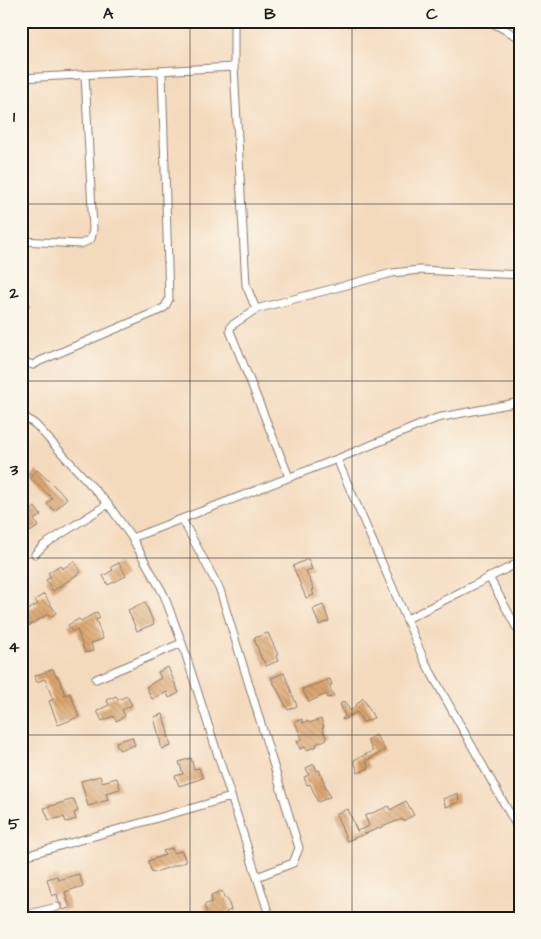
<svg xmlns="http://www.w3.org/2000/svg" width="541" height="939" viewBox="0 0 541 939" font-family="'Architects Daughter',sans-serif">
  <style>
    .building { fill: url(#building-back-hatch) }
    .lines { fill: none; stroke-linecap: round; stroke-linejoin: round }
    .minor-casing { stroke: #887b6c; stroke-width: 9 }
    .minor { stroke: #fff; stroke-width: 7 }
    .grid { fill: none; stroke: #1c1c1c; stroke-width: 1; stroke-opacity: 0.55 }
    .neatline { fill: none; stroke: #1c1c1c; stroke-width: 2 }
    .grid-label { font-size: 16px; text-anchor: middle; font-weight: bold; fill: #1c1c1c }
  </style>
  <defs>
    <pattern id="building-back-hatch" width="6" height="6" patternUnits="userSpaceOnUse" patternTransform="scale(1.25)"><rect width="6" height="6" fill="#daa56e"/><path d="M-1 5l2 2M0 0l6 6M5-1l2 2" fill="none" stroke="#ba8d5f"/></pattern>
  </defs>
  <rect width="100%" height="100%" fill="#fbf7ec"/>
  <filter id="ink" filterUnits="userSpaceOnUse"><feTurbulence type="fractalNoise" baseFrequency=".02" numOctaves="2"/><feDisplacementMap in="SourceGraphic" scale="10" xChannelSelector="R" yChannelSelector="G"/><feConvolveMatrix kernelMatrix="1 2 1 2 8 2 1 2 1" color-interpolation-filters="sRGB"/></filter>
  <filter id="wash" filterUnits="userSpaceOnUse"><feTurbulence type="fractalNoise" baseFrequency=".0096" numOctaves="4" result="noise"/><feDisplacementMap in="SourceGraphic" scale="20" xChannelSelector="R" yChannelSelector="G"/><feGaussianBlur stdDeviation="1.12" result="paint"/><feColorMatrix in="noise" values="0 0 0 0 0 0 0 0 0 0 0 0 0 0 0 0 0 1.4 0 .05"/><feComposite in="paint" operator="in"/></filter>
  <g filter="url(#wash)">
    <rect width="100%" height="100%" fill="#f4dabd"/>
    <g id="blocks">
      <!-- building -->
      <path class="building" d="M 37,470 L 67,498 L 55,511 L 47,504 L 52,498 L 30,478 Z
        M 35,507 L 41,515 L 34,520 L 39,526 L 30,532 L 25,525 L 21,528 L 21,515 L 29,509 L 30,511 Z
        M 308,559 L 312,569 L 306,571 L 314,590 L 312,590 L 314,595 L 306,598 L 293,566 Z
        M 74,561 L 81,572 L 53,591 L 46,580 L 51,577 L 48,573 L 60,565 L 62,569 Z
        M 119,563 L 126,576 L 108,585 L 103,576 L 113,570 L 111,567 Z
        M 44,594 L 56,613 L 50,617 L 48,614 L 27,627 L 21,618 L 21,614 L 38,604 L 35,600 Z
        M 145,602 L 154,624 L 137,631 L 128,610 Z
        M 323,605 L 329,621 L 319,625 L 313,609 Z
        M 97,612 L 100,618 L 96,620 L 103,639 L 91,643 L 93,651 L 85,653 L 77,629 L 72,632 L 68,625 L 79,619 L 81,621 Z
        M 268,633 L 278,655 L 276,656 L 278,661 L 266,666 L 263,660 L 262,660 L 254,638 Z
        M 168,667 L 179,693 L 169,698 L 167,692 L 152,699 L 146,687 L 161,678 L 158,672 Z
        M 53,669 L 56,676 L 58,676 L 65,695 L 70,693 L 79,717 L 58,725 L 49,701 L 53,700 L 45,679 L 37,682 L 34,676 Z
        M 284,673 L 297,706 L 288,710 L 271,678 Z
        M 330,679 L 332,685 L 329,686 L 334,696 L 328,698 L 326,694 L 309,702 L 302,689 Z
        M 116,696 L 118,700 L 127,696 L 132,705 L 122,710 L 125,716 L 116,721 L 113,716 L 102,721 L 97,711 L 109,705 L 107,700 Z
        M 363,698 L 374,718 L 363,722 L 357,712 L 343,720 L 342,719 L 345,716 L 340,704 L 345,701 L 350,711 Z
        M 163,714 L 171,746 L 162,749 L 154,717 Z
        M 302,719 L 303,723 L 308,721 L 309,723 L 321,719 L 324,727 L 322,728 L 327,739 L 316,744 L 317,746 L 307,750 L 305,747 L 300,749 L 297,741 L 302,739 L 295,722 Z
        M 376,735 L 385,750 L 366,761 L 369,768 L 358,773 L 354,760 L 373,751 L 367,740 Z
        M 132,737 L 135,745 L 119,750 L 116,742 Z
        M 191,758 L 194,769 L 199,768 L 203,778 L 179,786 L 175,776 L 183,774 L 179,762 Z
        M 314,764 L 317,771 L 319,770 L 330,797 L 318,802 L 310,784 L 307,785 L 304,777 L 309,775 L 306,768 Z
        M 100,776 L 102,782 L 117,778 L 120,789 L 106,793 L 108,800 L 88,806 L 81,781 Z
        M 458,793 L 459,802 L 446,807 L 443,799 Z
        M 74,799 L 78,811 L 74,813 L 76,819 L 66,822 L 64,817 L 49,820 L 44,808 Z
        M 406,801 L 414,815 L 403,821 L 402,819 L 347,841 L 336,814 L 348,809 L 357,831 L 369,826 L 365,816 L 389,806 L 390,810 Z
        M 172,848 L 173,853 L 182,851 L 186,862 L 152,873 L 148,861 L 165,855 L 163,851 Z
        M 79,874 L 83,886 L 65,892 L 70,908 L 62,910 L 62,905 L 59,902 L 57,894 L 52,896 L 47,879 L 57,876 L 58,880 Z
        M 222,891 L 224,898 L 227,898 L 231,910 L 226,912 L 228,918 L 215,918 L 214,915 L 208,918 L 204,905 L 212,902 L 211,895 Z"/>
    </g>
  </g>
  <g filter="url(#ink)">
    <use href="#blocks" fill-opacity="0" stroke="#887b6c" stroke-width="1"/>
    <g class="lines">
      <!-- minor casing -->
      <g class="minor-casing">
        <path id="minor" d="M 234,21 L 234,67 L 246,285 L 256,309 L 231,326 L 230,331 L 289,477
          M 489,21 L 520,38
          M 21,78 L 234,67
          M 21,241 L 81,244 L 91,239 L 93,229 L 85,75
          M 21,306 L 25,305
          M 256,309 L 392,273 L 420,270 L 520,275
          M 21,361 L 33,365 L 40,361 L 158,311 L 165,307 L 169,299 L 162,71
          M 21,414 L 36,425 L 108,504 L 132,538 L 164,595 L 182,643 L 270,918
          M 337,459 L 424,660 L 520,832
          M 182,519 L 220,590 L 299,848 L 293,863 L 257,877
          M 132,538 L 337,459 L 437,418 L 520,402
          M 35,554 L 44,545 L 108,504
          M 489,577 L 520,634
          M 407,619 L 520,562
          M 96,679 L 182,643
          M 21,857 L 231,797
          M 21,916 L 57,907"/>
      </g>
      <!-- minor -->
      <use href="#minor" class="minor"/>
    </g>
  </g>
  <!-- grid -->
  <path class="grid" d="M 190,21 L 190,918M 352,21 L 352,918M 21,204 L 520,204M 21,381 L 520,381M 21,558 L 520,558M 21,735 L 520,735"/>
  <!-- margin -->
  <rect width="541" height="939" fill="none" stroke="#fbf7ec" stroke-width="55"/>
  <rect x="28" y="28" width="486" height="884" class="neatline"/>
  <g class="grid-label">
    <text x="108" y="19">A</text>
    <text x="270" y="19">B</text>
    <text x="432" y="19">C</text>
    <text x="14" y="122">1</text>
    <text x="14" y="298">2</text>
    <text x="14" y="475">3</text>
    <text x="14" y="652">4</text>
    <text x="14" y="829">5</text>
  </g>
</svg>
